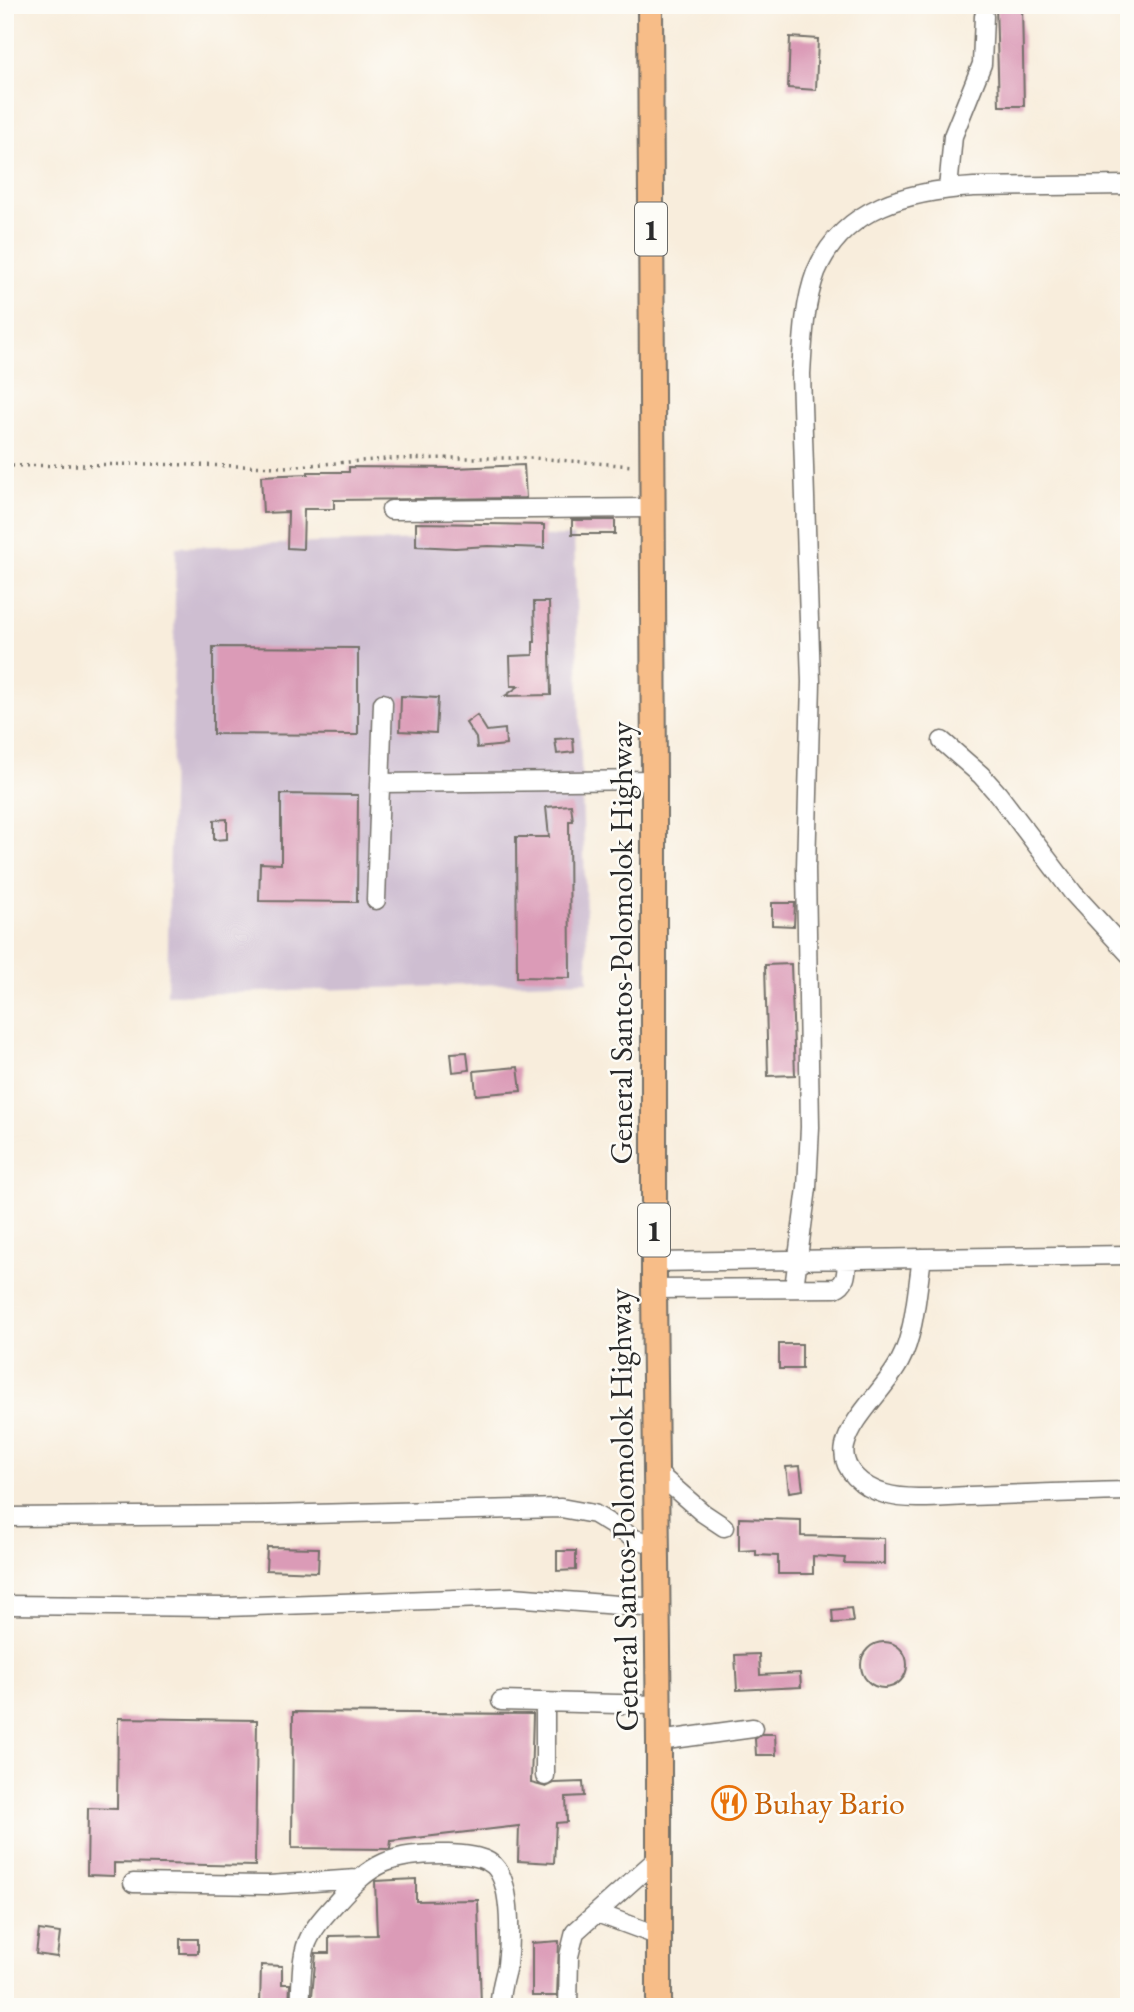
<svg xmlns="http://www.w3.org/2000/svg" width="1134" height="2012" viewBox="0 0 1134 2012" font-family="'EB Garamond',serif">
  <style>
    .industrial { fill: #cebed1 }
    .building { fill: #db9bb7 }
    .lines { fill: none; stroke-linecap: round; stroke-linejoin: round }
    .minor-casing { stroke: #736f69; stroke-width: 21 }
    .highway-casing { stroke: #736f69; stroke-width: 28 }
    .path { stroke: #736f69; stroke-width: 3.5; stroke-dasharray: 2 5; stroke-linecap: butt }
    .minor { stroke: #fff; stroke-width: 18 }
    .highway { stroke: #f7bd88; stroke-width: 24 }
    .labels { text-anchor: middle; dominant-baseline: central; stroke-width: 5; stroke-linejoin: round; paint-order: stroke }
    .shield { fill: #fdfcf7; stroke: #6a6a68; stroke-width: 2 }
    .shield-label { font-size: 30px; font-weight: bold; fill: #2b2b2b }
    .street-label { font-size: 32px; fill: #2b2b2b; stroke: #fdfcf7 }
    .food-label { font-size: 32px; fill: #c56008; stroke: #fdfcf7; text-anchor: start }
  </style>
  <rect width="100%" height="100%" fill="#fdfcf7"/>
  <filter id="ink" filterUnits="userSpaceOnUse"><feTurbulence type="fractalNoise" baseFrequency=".0143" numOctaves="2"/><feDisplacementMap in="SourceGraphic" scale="14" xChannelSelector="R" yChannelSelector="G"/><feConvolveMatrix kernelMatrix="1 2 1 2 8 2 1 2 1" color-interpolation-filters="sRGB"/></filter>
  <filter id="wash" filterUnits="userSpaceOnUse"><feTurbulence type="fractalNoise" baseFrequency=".00686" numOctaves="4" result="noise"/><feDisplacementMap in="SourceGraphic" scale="28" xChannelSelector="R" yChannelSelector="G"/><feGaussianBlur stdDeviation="1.57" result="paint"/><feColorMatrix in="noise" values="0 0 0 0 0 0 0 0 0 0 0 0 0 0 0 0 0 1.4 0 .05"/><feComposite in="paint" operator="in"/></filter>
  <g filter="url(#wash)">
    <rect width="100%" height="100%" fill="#f8eddc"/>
    <!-- industrial -->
    <path class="industrial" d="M 574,536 L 588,981 L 167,995 L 176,547 Z"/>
    <g id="blocks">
      <!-- building -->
      <path class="building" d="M 996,5 L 1022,5 L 1024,106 L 999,106 Z
        M 790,37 L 818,39 L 816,90 L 788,88 Z
        M 524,465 L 526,498 L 334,500 L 334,509 L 304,509 L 303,549 L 287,548 L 288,512 L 263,513 L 261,476 L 308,474 L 308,472 L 349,472 L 349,467 L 455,468 Z
        M 572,520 L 615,520 L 615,534 L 572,534 Z
        M 416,523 L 544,525 L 544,548 L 488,546 L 455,548 L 416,546 Z
        M 534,602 L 549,602 L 551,695 L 505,696 L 519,686 L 511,686 L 510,656 L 533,655 L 533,642 L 535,642 Z
        M 213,647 L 358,648 L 358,735 L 213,734 Z
        M 401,696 L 438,698 L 436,733 L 400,731 Z
        M 477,715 L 487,731 L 505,729 L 506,745 L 477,748 L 476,738 L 466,723 Z
        M 573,738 L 574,752 L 557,754 L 555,739 Z
        M 281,794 L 358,795 L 357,902 L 259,901 L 260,863 L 281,864 Z
        M 571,805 L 573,821 L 569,821 L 570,978 L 517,977 L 516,837 L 549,837 L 546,807 Z
        M 227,819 L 227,839 L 214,840 L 214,820 Z
        M 772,903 L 795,903 L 794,926 L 772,925 Z
        M 791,964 L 795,1075 L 768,1076 L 765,965 Z
        M 467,1052 L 469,1070 L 453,1072 L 451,1053 Z
        M 518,1067 L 521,1091 L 476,1095 L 474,1071 Z
        M 779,1344 L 802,1344 L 802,1369 L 779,1369 Z
        M 800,1466 L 803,1490 L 789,1492 L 786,1467 Z
        M 739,1518 L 801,1520 L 801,1536 L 884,1538 L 884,1564 L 844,1563 L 845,1558 L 813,1556 L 813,1574 L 778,1574 L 778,1556 L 756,1555 L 756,1550 L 739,1551 Z
        M 267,1547 L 319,1548 L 318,1572 L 266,1570 Z
        M 557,1551 L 576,1551 L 576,1570 L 557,1571 Z
        M 851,1608 L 853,1622 L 833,1623 L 832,1610 Z
        M861 1665a23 23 0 1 1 46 0a23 23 0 1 1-46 0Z
        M 759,1654 L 760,1675 L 800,1673 L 801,1687 L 737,1690 L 735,1655 Z
        M 293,1712 L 533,1714 L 531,1783 L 546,1787 L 554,1783 L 583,1782 L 584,1796 L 566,1797 L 567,1822 L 556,1823 L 554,1863 L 518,1861 L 519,1826 L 391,1841 L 390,1849 L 292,1848 Z
        M 118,1718 L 257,1720 L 255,1866 L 114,1863 L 114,1876 L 87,1875 L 88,1808 L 117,1809 Z
        M 762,1734 L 775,1734 L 776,1755 L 756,1755 L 755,1739 Z
        M 416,1879 L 416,1901 L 478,1900 L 481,2007 L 311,2007 L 316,1953 L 329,1953 L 329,1936 L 377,1935 L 375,1881 Z
        M 39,1930 L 60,1933 L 57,1957 L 36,1954 Z
        M 180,1939 L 198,1939 L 198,1953 L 180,1953 Z
        M 559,1941 L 557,1996 L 532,1996 L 532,1943 Z
        M 261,1965 L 282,1966 L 282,1984 L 290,1984 L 289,2007 L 260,2007 Z"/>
    </g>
  </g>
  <g filter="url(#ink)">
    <use href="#blocks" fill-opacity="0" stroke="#736f69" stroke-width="2"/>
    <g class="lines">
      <!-- minor casing -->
      <g class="minor-casing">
        <path id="minor" d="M 948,189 L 953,136 L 982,64 L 984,16
          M 391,510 L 652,508
          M 942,741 L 981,775 L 998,794 L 1073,893 L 1129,954
          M 380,783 L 654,780
          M 376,900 L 383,703
          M 922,1258 C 917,1289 915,1333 900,1361 C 886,1389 852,1416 845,1446 C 840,1470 864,1488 885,1494 C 908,1501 944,1497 969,1496 C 1022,1494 1076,1492 1129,1491
          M 654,1262 L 1129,1255
          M 794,1288 L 807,1188 L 810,1127 L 806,868 L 811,682 L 801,374 C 803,341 804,304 816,272 C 844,206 910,191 974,187 L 1129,185
          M 654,1289 L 835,1288 C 848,1283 846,1271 847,1259
          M 656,1472 L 703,1513 L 724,1527
          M 5,1517 L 268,1515 L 561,1508 L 594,1514 L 635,1539 L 656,1545
          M 5,1605 L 225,1607 L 513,1597 L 657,1608
          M 501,1701 L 657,1705
          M 659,1741 L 753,1728
          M 545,1776 L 545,1702
          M 133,1883 L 269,1885 L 357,1879
          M 597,1913 L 659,1936
          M 300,2007 C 302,1986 300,1962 307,1943 C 313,1928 325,1915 335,1904 C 372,1862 391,1853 448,1854 C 463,1855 487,1855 497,1869 C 512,1890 510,1940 507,1965 C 504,1979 499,1992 500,2007
          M 568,2007 L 569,1956 L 575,1932 L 658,1858"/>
      </g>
      <!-- highway casing -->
      <g class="highway-casing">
        <path id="highway" d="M 650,5 L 654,780 L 654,1289 L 659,1741 L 659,2007"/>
      </g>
      <!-- path -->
      <path class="path" d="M 5,466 L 147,464 L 284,467 L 387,459 L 461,458 L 534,458 L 633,466"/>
      <!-- minor -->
      <use href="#minor" class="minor"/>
      <!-- highway -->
      <use href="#highway" class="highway"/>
    </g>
  </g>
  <!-- icons -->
  <defs>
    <g id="restaurant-ring" transform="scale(1.75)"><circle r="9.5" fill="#fdfcf7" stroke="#e8710a" stroke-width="1.5"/><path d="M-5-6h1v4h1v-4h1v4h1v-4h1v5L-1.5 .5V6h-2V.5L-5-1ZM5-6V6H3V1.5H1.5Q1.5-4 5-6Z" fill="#e8710a"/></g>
  </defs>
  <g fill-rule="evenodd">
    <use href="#restaurant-ring" x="729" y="1803"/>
  </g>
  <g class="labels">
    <!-- shield labels -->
    <g class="shield">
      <rect x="635" y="202.5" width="32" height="53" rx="5"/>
      <rect x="638" y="1203.5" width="32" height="53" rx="5"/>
    </g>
    <g class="shield-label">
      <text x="651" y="229">1</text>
      <text x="654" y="1230">1</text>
    </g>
    <!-- street labels -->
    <g class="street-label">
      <text transform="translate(621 943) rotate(-90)">General Santos-Polomolok Highway</text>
      <text transform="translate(623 1510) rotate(-91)">General Santos-Polomolok Highway</text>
    </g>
    <!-- food labels -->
    <g class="food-label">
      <text x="754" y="1803">Buhay Bario</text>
    </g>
  </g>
  <!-- margin -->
  <rect width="1134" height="2012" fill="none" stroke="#fdfcf7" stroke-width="28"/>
</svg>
